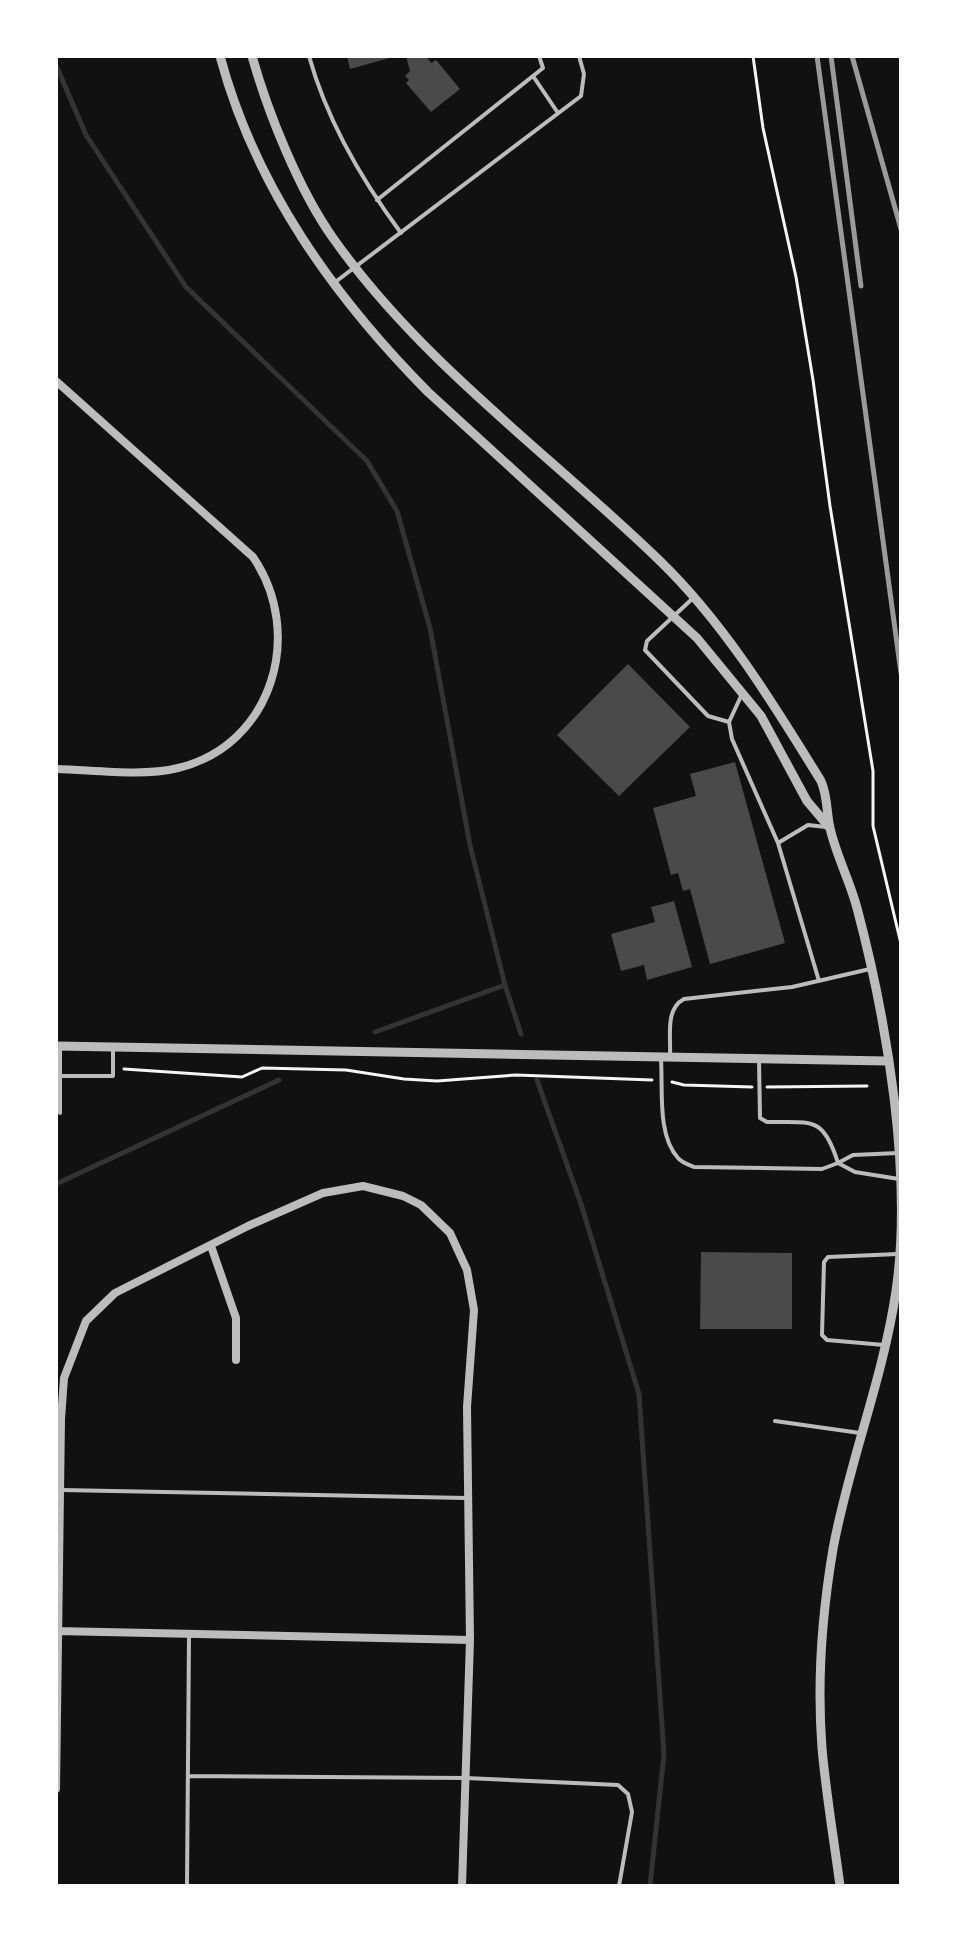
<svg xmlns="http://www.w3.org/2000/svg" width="957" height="1942" viewBox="0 0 957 1942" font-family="'Work Sans',sans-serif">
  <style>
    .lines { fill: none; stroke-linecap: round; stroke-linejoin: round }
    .stream { stroke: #333; stroke-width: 5 }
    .building { fill: #4a4a4a }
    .path { stroke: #f5f5f5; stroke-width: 3 }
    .service { stroke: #bcbcbc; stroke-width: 4 }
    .minor { stroke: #bcbcbc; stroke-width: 8 }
    .tertiary { stroke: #bcbcbc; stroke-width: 9 }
    .rail { stroke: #9a9a9a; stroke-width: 5 }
  </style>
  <rect width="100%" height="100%" fill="#111"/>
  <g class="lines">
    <!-- stream -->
    <path class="stream" d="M 56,65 L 86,135 L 186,287 L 367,461 L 397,511 L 430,628 L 470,845 L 505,985 L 521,1034
      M 375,1032 L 505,985
      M 537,1080 L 581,1204 L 639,1394 L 664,1754 L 650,1886
      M 56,1184 L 279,1080"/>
  </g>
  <!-- building -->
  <path class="building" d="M 347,56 L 393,56 L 393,57 L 350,69 Z
    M 406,56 L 426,56 L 431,63 L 436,60 L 460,89 L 431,112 L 406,83 L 409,80 L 405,76 L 410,71 Z
    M 628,664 L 690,727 L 619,796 L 557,735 Z
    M 735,762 L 785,943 L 710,964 L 690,889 L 683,891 L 678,873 L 671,875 L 653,808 L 696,796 L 690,774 Z
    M 674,901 L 692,967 L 647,980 L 644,965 L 621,971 L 611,934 L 655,922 L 651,907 Z
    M 701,1252 L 792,1253 L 792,1329 L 700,1329 Z"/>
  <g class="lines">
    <!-- path -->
    <path class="path" d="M 753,56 L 763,128 L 796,277 L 813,380 L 830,506 L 873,771 L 873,826 L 901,944
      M 124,1069 L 242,1077 L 262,1068 L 346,1070 L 404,1079 L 437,1081 L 516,1075 L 652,1080
      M 672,1082 L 684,1085 L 752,1087
      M 767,1087 L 867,1086"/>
    <!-- service -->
    <path class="service" d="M 309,56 C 327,121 361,179 401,233
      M 533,76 L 558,113
      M 377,200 L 543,68 L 539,56
      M 334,283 L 581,96 L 584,74 L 579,56
      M 692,599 L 647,641 L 645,650 L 708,716 L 729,722
      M 742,694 L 729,722 L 732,739 L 778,843 L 819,981
      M 778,843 L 808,825 L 826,827
      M 60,1049 L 60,1113
      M 670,1055 C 671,1035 665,1009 684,999 L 792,987 L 870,969
      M 661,1060 C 663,1089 657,1135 678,1158 C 681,1162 689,1165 694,1167 L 822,1169 L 838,1163 C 823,1115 812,1123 767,1122 L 760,1118 L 759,1060
      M 60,1076 L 113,1076 L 113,1047
      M 898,1153 L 853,1155 L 838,1163 L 855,1172 L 899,1179
      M 884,1345 L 827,1340 L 822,1335 L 824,1262 L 828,1257 L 898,1254
      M 775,1421 L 860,1433
      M 61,1490 L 466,1498
      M 188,1776 L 466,1778 L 618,1785 L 628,1794 L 632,1812 L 619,1886
      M 187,1886 L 189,1636"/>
    <!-- minor -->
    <path class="minor" d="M 56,381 L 253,557 C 305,633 273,745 178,768 C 142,777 94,770 56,769
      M 211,1246 L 236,1318 L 236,1360
      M 56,1631 L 470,1640
      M 56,1789 L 61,1419 L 64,1378 L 86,1321 L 115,1293 L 248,1226 L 323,1193 L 363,1186 L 403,1196 L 421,1205 L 450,1233 L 467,1270 L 474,1310 L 467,1407 L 470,1640 L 462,1886"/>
    <!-- tertiary -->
    <path class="tertiary" d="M 220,56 C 255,187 334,297 428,392 L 697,638 L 761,716 L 807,801 L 829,827
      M 252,56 C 268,113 299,190 333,238 C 422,364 551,455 660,561 C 725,624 774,705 821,781 C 828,797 826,811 830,828 C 836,855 850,881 857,908 C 887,1021 913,1175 896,1291 C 883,1379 849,1462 833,1549 C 822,1614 817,1683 822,1748 C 826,1794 834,1840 840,1886
      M 56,1046 L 887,1061"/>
    <!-- rail -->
    <path class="rail" d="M 817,56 L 901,673
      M 831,56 L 861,286
      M 852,56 L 901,229"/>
  </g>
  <!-- border -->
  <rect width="957" height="1942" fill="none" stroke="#ffffff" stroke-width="116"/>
</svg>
